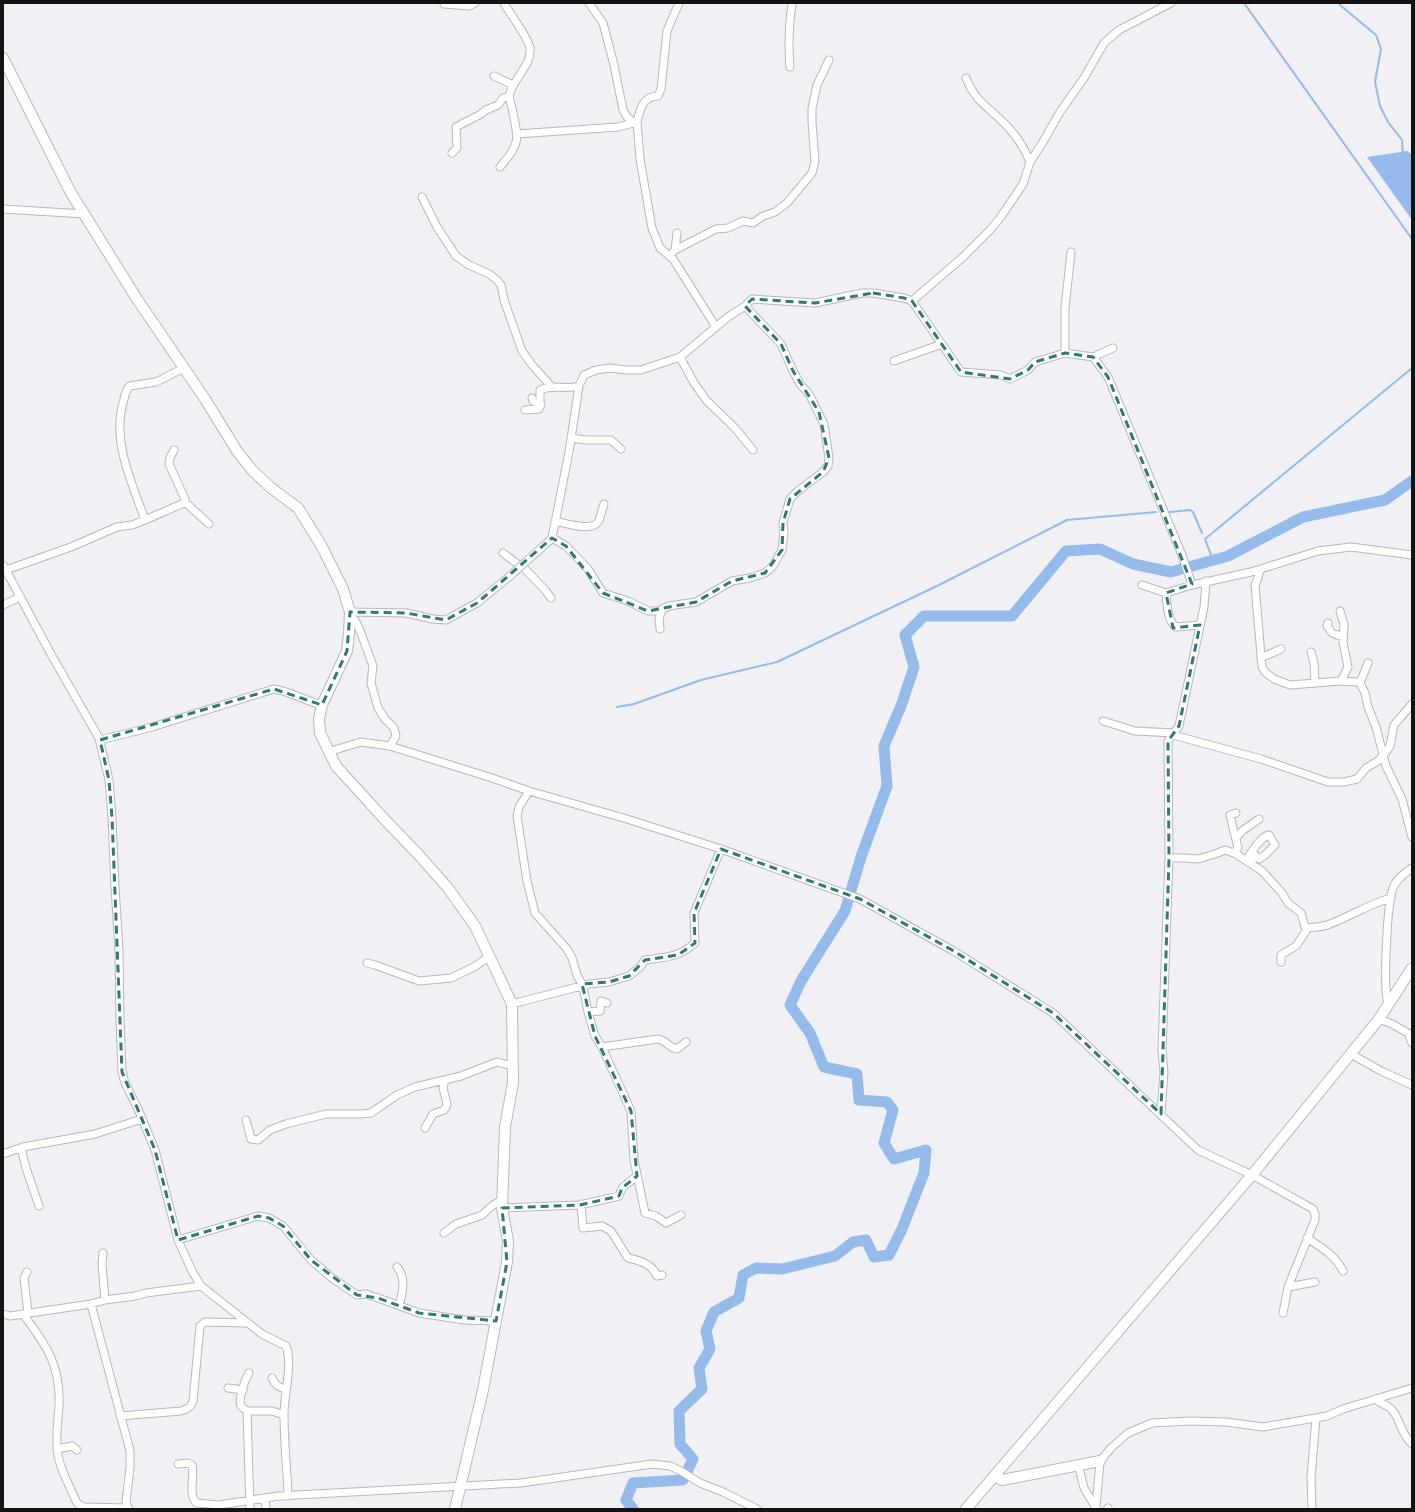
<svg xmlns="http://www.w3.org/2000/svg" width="1415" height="1512" viewBox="0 0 1415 1512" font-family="'Varela Round',sans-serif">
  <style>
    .water { fill: #95bbeb }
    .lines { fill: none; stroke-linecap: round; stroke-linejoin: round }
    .stream { stroke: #95bbeb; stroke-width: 2 }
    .river { stroke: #95bbeb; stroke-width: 11 }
    .street-casing { stroke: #b8b7bb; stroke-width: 9 }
    .secondary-casing { stroke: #b8b7bb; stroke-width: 12 }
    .street { stroke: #fff; stroke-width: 7 }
    .secondary { stroke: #fff; stroke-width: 10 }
    .street-bridge-casing { stroke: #b8b7bb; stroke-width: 9; stroke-linecap: butt }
    .street-bridge { stroke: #fff; stroke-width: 7 }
    .marked { fill: none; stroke: #317974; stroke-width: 3; stroke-dasharray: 8 5; stroke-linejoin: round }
  </style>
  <rect width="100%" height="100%" fill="#f1f0f5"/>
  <!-- water -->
  <path class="water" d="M 1407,151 L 1412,154 L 1412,220 L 1367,157 Z"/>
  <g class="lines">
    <!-- stream -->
    <path class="stream" d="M 1244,3 L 1412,239
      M 1340,3 L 1340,5 L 1376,35 L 1381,49 L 1375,82 L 1380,106 L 1388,122 L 1402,140 L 1403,154
      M 1170,512 L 1190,510 L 1193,512 L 1202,533
      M 1205,539 L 1412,368
      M 1205,539 L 1213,560
      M 617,707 L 634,704 L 701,680 L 777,662 L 939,585 L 1067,520 L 1156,512"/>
    <!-- river -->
    <path class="river" d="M 633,1509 L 626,1500 L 633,1483 L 683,1480 L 693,1459 L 680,1444 L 679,1411 L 702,1389 L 699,1368 L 710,1349 L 706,1331 L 714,1312 L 739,1298 L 743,1275 L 756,1268 L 782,1269 L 835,1256 L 853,1242 L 866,1240 L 874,1257 L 889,1255 L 902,1229 L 924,1173 L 926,1150 L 894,1159 L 884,1143 L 893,1110 L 887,1102 L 859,1100 L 857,1074 L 824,1067 L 810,1033 L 790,1005 L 801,981 L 845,911 L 861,857 L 887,786 L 884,746 L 901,706 L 914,667 L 905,635 L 924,616 L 1012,616 L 1066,551 L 1100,549 L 1133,564 L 1171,572 L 1228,556 L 1303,517 L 1385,500 L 1412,481"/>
    <!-- street casing -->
    <g class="street-casing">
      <path id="street" d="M 589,3 L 603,23 L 614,65 L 623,110 L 627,117 L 633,122 L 637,122 L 640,159 L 652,228 L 660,248 L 673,259 L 716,327
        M 444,4 L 469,6 L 475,3
        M 790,67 C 788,45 789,25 792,3
        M 494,76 L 513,85
        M 966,78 C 976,103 989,107 1006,125 C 1017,136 1024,147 1030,162
        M 517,134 L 618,127 L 637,122 C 640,109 643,96 658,96 L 661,89 L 667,31 L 679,3
        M 452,153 L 457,148 L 456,127 L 481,114 L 486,110 L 498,105 L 503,98 L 509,97
        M 500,167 C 522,142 518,139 512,108 C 511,103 508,97 510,93 C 514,78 532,65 530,48 C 528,37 510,14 504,3
        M 422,197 L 437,227 L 456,256 L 469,265 L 489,274 L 497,280 L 501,285 L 504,300 L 522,351 L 532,365 L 551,386
        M 3,209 L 84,214
        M 675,250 L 716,229 L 728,228 L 743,221 L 753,223 L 763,216 L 775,212 L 787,203 L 812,173 L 815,161 L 812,122 L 812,108 L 817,85 L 829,60
        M 673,252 L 675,250 L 677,233
        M 912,301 L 963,257 L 991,229 L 1000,218 L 1023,184 L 1030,162 L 1043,142 L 1060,112 L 1084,78 L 1104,43 L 1119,30 L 1171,3
        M 1065,353 L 1065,308 L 1071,252
        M 680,357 L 694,383 L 707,401 L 735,428 L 753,450
        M 1093,357 L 1113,348
        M 894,361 L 942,344
        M 532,398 L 533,401 L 541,405
        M 525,410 L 539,409 L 540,407 L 540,390 C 553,384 566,390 579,386
        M 571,438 L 586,440 L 611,440 L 621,449
        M 185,502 L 209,524
        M 145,520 C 132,483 112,442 123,403 C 125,396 125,390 130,386 L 156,382 L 184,368
        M 555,521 C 565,523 591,532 598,522 C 601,517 602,509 604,504
        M 552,538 L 566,546 L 588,569 L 603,593 L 628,601 L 648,611 L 662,611
        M 549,541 L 552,538 L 569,452 L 579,386 L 584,375 L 596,370 L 611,368 L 625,370 L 641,370 L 680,357 L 728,317 L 745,306 L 752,299 L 815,303 L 862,293 L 873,293 L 904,298 L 912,301 L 961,372 L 1001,375 L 1010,379 L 1028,370 L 1035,362 L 1065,353 L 1093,357 L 1108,377 L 1182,555 L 1192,585 L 1251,572 L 1318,551 L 1351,547 L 1412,555
        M 503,553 L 519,565
        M 3,565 L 52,656 L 99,738 L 109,780 L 112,817 L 115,887 L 119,951 L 120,1019 L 122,1072 L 125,1083 L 138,1109 L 155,1150 L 178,1240 L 192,1271 L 201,1286 L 262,1334 L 286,1346 C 293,1364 284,1394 284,1414 C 284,1441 287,1469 288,1496
        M 523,567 L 545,590 L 551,598
        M 6,570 L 71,547 L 117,527 L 132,525 L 145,520 L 184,503 L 185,499 L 169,464 L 170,458 L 174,450
        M 1260,570 L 1258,578 L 1255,585 L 1262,667 L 1265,672 L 1274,679 L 1290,685 L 1341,681 L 1357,682 L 1360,683 L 1365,693 L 1368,707 L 1376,727 L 1386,766 L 1402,799 L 1412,837
        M 1142,585 L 1166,593
        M 1192,585 L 1166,593 C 1167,604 1167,620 1176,627 L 1200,625
        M 3,605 L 20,597
        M 1340,611 L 1344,624 L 1343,642 L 1348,667 L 1341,681
        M 350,612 L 406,613 L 433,619 L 446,620 L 477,603 L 510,576
        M 350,616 L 355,620 L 361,633 L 373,666 L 371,683 L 378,708 L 385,719 L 394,728 L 396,736 L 390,746
        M 1328,623 L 1327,626 L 1332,633 L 1343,637
        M 660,629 L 659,619 L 662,609 L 669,606 L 696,602 L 732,581 L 750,578 L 765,573 L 773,566 L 782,550 L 784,532 L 783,523 L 790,499 L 798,491 L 823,472 L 828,466 L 829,458 L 824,424 L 809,394 L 800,384 L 793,371 L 781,344 L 745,306
        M 1311,652 L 1314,663 L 1315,683
        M 1261,658 L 1281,649
        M 1360,683 L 1368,663
        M 1103,721 L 1135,731 L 1174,733
        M 1173,735 L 1261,759 L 1328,782 L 1344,782 L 1357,779 L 1366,768 L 1378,761 L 1386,752 L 1390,746 L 1394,725 L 1412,704
        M 100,740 L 152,727 L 274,689 C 292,692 305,701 322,705
        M 328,752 L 361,742 L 390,746 L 492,778 L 529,791 L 627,819 L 721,849 L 860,899 L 952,950 L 1053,1013 L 1198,1150 L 1252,1175 L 1313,1209 L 1315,1214 L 1315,1220 L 1288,1287
        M 529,791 L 519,807 L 517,816 L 527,881 L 535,913 L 567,949 L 572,958 L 577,975 L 583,986 L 588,1012
        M 1236,838 L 1242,831 L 1259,819
        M 1234,853 L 1238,848 L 1230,815 L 1236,813
        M 1169,858 L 1185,858 L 1198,859 L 1215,854 L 1225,850 L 1236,854 L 1262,871 L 1282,893 L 1288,903 L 1301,913 L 1305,927 L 1308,928 C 1315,927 1323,927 1330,924 C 1351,916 1369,904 1391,898
        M 1246,860 C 1252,852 1260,837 1269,835 L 1275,845 L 1265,855 L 1259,859 L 1255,855 L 1251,863
        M 1281,962 L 1281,955 L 1296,946 L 1308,928
        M 367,963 L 375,965 L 419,981 L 451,978 L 474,967 L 490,956
        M 607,1003 L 601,1001 L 600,1011 L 588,1012 L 595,1036 L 602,1047 L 631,1111 L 634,1160 L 645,1213 L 656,1216 L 666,1223 L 681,1215
        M 512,1004 L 589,984 L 609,982 L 629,976 L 640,967 L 645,960 C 665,957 678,958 695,943 L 694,913 L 721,849
        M 1388,1004 C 1383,987 1387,904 1393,888 C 1396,879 1405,873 1412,868
        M 1379,1019 L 1392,1024 L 1408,1033 L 1412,1043
        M 602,1047 L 658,1039 C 666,1040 669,1048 677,1049 L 686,1042
        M 1351,1054 L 1381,1071 L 1412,1085
        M 1161,1114 L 1164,1072 L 1162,1050 L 1169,858 L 1168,741 L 1179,726 L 1204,607 L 1206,581
        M 246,1120 L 251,1139 L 258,1140 L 270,1130 L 286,1124 L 326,1114 L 360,1114 L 371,1113 L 397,1095 L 415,1087 L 461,1076 L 497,1062 L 513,1066
        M 425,1128 L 433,1114 L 444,1110 L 446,1107 L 447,1104 L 443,1088 L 445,1080
        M 21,1148 L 26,1168 L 39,1206
        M 3,1154 L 23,1147 L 95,1134 L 142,1119
        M 581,1204 L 583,1228 L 602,1226 L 611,1231 L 628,1258 C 639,1260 653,1265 657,1276 L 662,1275
        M 502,1208 L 580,1205 L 619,1196 L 622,1188 L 637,1176
        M 444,1233 L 456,1224 L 482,1215 L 493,1205 L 502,1200
        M 1307,1238 C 1321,1247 1335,1255 1343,1271
        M 178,1240 L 258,1216 L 269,1218 L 283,1226 L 311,1260 L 332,1278 L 357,1295 L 366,1294 L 378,1298 L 419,1313 L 464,1320 L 496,1321
        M 103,1253 L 102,1264 L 105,1300
        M 397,1267 C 406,1277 403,1293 399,1305
        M 27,1272 L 24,1278 L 28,1313
        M 91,1304 L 130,1451 L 130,1468 L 126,1502 L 128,1508 L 129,1509
        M 1283,1313 L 1288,1287 L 1315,1282
        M 3,1314 L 10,1316 L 91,1304 L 105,1300 L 135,1296 L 146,1293 L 201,1286
        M 23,1314 C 46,1345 61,1365 59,1406 C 58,1421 55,1440 58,1455 C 60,1470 70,1486 76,1501 L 78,1504 L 84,1507 L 128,1508
        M 249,1373 C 245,1379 238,1400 241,1406 C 242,1408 245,1409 247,1411 L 272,1411 L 284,1415
        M 272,1378 C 275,1385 278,1387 285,1389
        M 228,1388 L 243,1390
        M 1375,1399 C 1381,1404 1388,1405 1393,1411 C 1401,1422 1401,1434 1412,1444
        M 247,1411 L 250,1509
        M 120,1416 L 181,1411 C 188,1409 191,1407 193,1401 L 200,1326 L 205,1322 L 247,1323
        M 57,1449 L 72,1446 L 77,1450
        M 178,1464 L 188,1463 L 192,1465 C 195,1477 188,1493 196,1503 L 219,1505 L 278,1496 L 521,1483 L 652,1464 L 670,1466 L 681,1471 L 700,1483 L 723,1492 L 757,1509
        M 1078,1464 L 1084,1488 L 1096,1508 L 1100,1461 L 1111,1448 L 1128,1433 L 1152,1423 L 1191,1421 L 1226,1422 L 1263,1427 L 1327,1416 L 1343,1409 L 1412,1388
        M 265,1498 L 266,1509
        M 1107,1509 L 1108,1508
        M 1312,1509 L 1311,1477 L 1316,1418"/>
    </g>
    <!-- secondary casing -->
    <g class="secondary-casing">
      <path id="secondary" d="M 3,58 L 71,193 L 137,299 L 205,399 L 237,451 L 252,470 L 270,487 L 298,508 L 321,545 L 343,589 L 350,612 L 349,633 L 347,651 L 322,705 L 319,719 L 320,733 L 336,766 L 387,822 L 417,853 L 448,888 L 475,926 L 512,1004 L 513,1083 L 505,1127 L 502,1208 L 508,1241 L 507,1262 L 483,1390 L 455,1509
        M 994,1476 L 1002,1480 L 1100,1461
        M 966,1509 L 1252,1175 L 1379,1019 L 1412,968"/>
    </g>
    <!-- street -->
    <use href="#street" class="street"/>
    <!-- secondary -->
    <use href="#secondary" class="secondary"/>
    <!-- street-bridge casing -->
    <g class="street-bridge-casing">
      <path id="street-bridge" d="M 510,576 L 549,541"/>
    </g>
    <!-- street-bridge -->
    <use href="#street-bridge" class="street-bridge"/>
  </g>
  <!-- marked area -->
  <path class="marked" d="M 873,293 L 904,298 L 912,301 L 961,372 L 1010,379 L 1028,370 L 1035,362 L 1065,353 L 1093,357 L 1108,377 L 1192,584 L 1166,593 L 1173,628 L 1200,625 L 1179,726 L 1168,741 L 1169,858 L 1161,1114 L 1053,1013 L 952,950 L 860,899 L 721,849 L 694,913 L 695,943 L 678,955 L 645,960 L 629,976 L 609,982 L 582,984 L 595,1036 L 631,1111 L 637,1176 L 622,1188 L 619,1196 L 580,1205 L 502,1208 L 507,1262 L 496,1321 L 419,1313 L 378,1298 L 357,1295 L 311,1260 L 283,1226 L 269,1218 L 258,1216 L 178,1240 L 155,1150 L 122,1072 L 112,817 L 109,780 L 100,740 L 274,689 L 322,705 L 347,651 L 350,612 L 406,613 L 446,620 L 477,603 L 552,538 L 566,546 L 603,593 L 648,611 L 696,602 L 732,581 L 765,573 L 782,550 L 783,523 L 790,499 L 823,472 L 829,458 L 819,412 L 793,371 L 781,344 L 745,306 L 752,299 L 815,303 Z"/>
  <!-- border -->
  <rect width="1415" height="1512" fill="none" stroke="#131214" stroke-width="8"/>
</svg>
